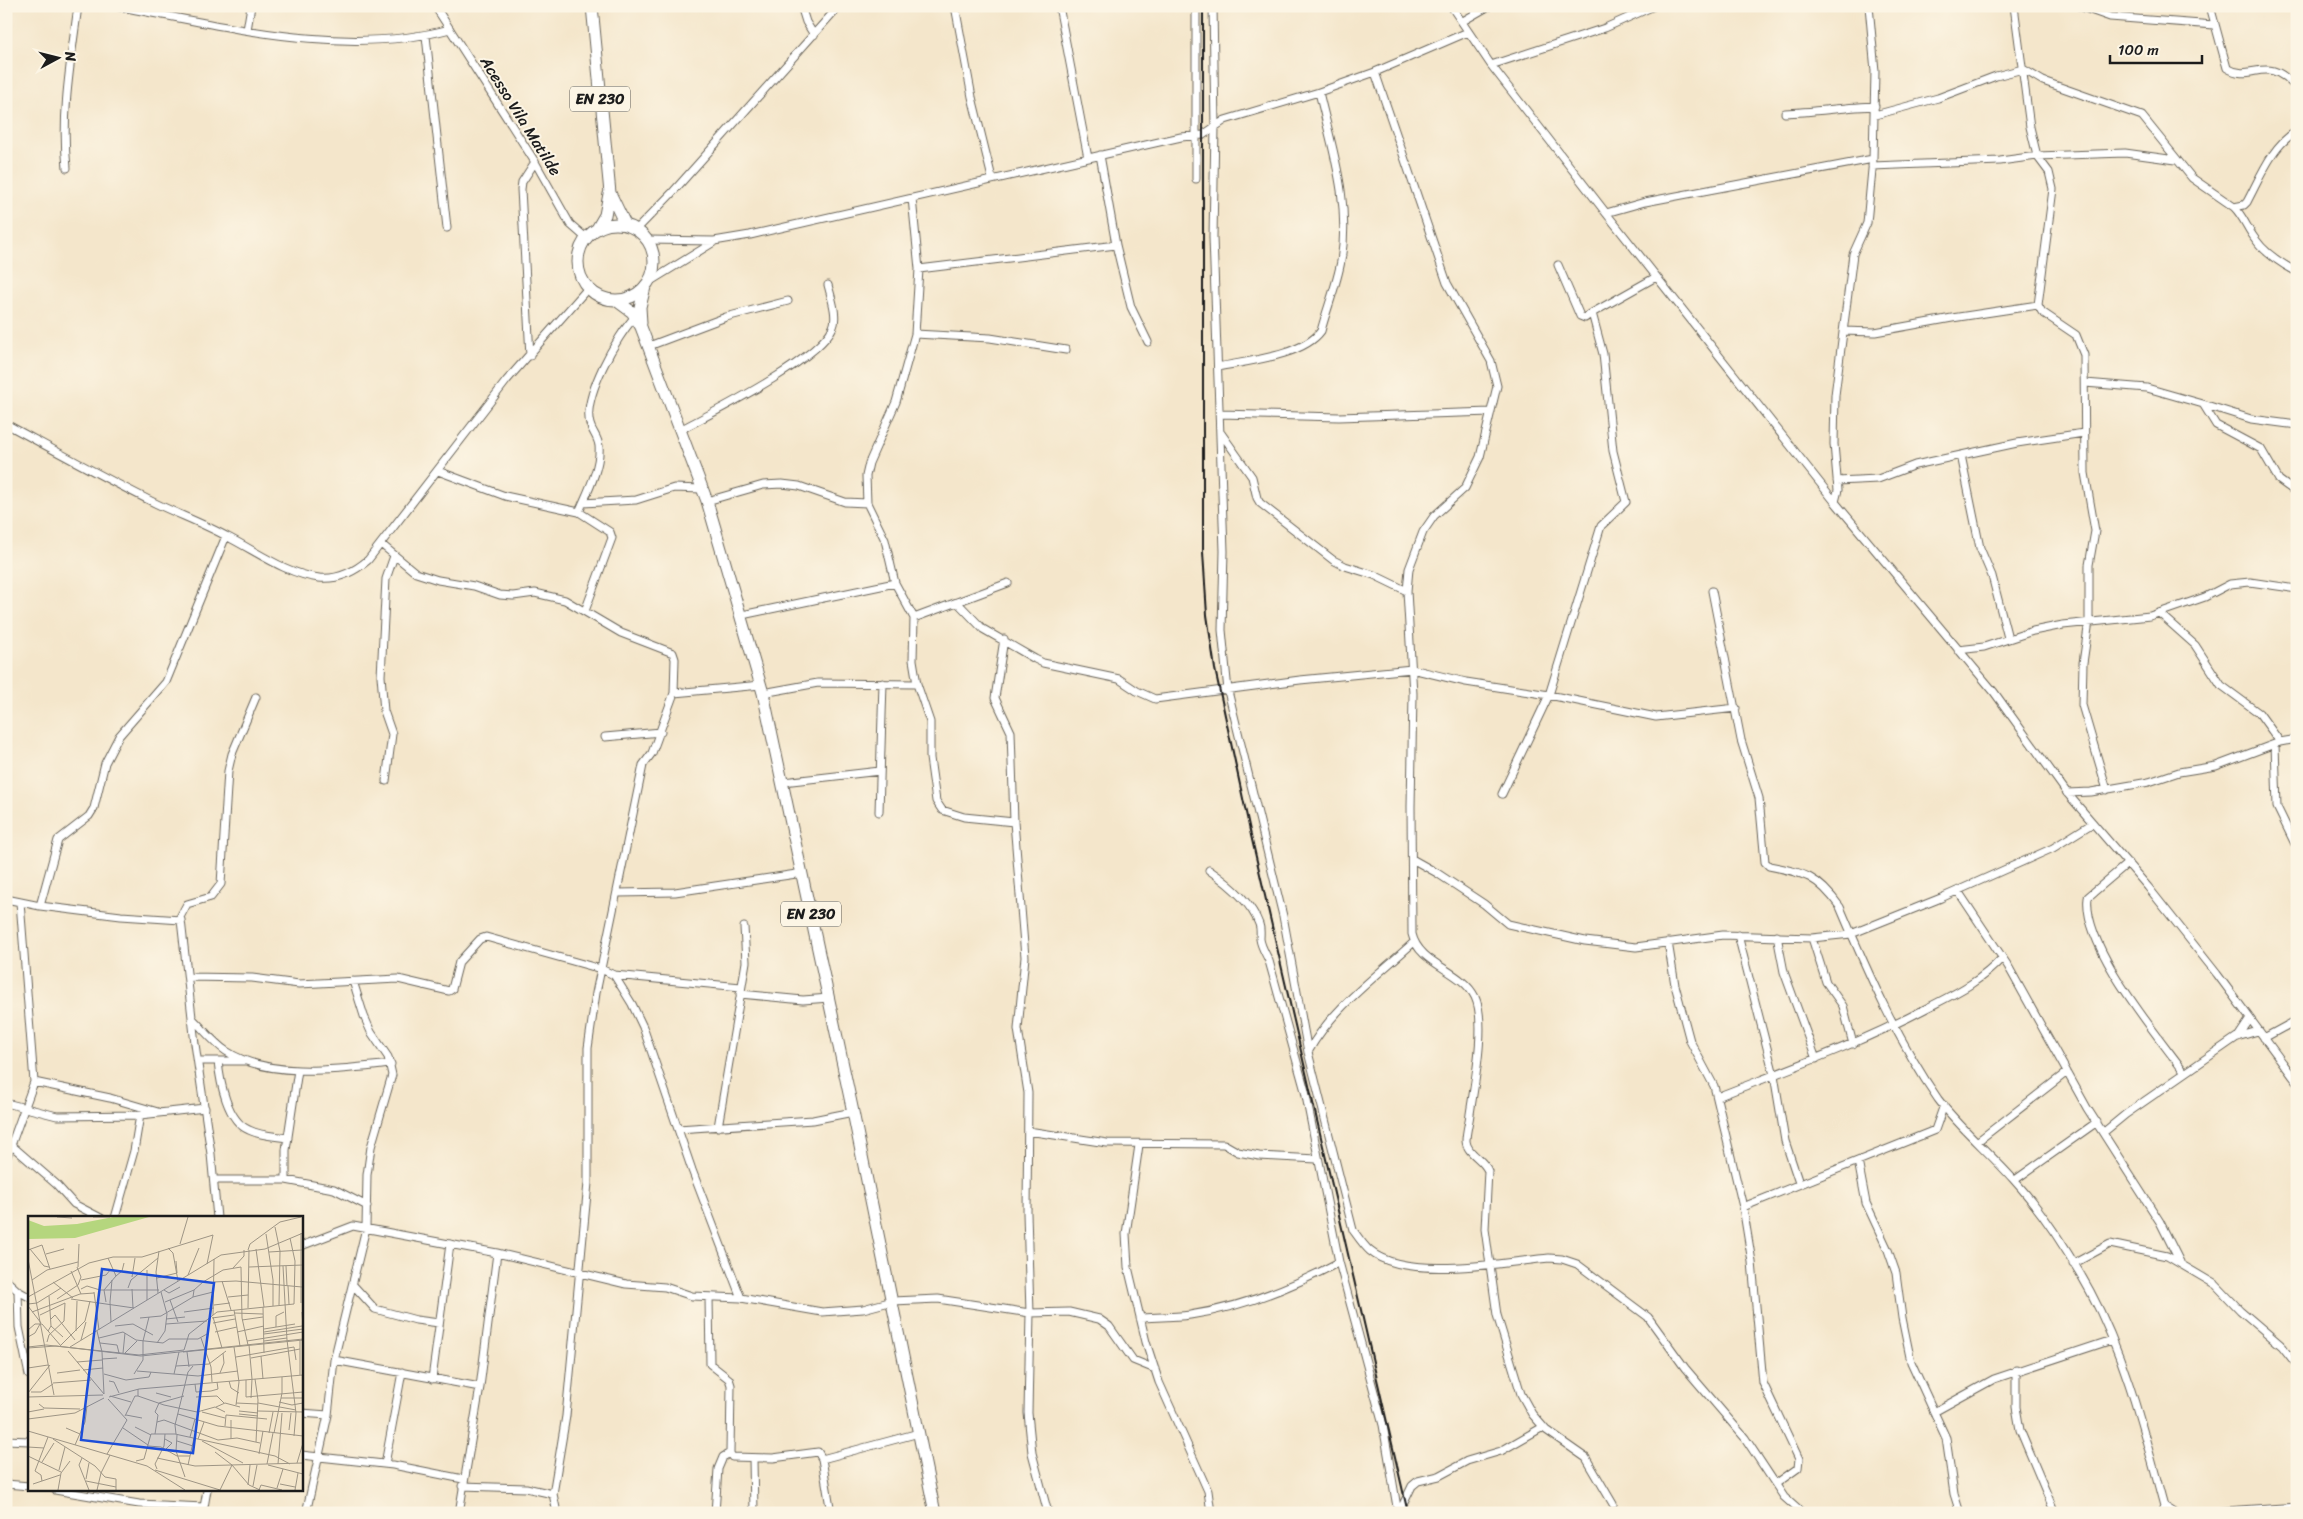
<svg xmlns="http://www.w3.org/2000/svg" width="2303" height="1519" viewBox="0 0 2303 1519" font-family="Sriracha,sans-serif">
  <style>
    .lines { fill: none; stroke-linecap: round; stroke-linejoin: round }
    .minor-casing { stroke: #686359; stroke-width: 9 }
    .primary-casing { stroke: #686359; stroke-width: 13 }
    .minor { stroke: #fff; stroke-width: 7 }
    .primary { stroke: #fff; stroke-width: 11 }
    .rail { stroke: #1c1c1c; stroke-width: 2 }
    .labels { text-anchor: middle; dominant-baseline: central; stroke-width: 4; stroke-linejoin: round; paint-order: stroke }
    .shield { fill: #fcf5e5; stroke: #5f5d58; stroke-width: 1 }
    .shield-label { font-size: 15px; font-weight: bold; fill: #1c1c1c }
    .street-label { font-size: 16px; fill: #1c1c1c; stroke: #fcf5e5 }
    .inset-road { fill: none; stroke: #9e9585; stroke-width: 1 }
    .view { fill: #1d4ed8; fill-opacity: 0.15; stroke: #1d4ed8; stroke-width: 2.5 }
    .inset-edge { fill: none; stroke: #1c1c1c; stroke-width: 2.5 }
  </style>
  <rect width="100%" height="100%" fill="#fcf5e5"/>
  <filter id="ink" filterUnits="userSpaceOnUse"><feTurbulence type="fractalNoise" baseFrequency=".02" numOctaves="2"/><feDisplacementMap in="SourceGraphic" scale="10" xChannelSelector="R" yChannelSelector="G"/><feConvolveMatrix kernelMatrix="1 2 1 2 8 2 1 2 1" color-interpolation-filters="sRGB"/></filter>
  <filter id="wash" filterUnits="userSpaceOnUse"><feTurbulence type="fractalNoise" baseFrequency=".0096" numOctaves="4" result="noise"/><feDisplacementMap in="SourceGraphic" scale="20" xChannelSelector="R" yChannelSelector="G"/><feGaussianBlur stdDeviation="1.12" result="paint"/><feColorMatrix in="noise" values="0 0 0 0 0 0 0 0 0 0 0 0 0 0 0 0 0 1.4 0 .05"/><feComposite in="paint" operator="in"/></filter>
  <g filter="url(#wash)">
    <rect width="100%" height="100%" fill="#f4e6cb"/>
  </g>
  <g filter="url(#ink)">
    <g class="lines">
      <!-- minor casing -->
      <g class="minor-casing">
        <path id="minor" d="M 115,6 C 222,25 343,58 450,29
          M 435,6 L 535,162 L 570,224 L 586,238
          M 801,6 L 806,22 L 814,35
          M 955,6 L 972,97 L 992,178
          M 1059,6 L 1088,158
          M 1196,6 L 1196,179
          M 1213,6 L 1215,127 L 1213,237 L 1224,551 L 1222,630 L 1228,691 L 1283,916 L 1308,1052 L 1353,1230 C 1358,1237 1364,1246 1370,1251 C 1406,1281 1505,1262 1549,1258 L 1562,1259 L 1577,1264 L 1648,1317 L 1685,1368 L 1745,1438 L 1784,1497 L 1802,1513
          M 1451,6 L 1491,65 L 1606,213 L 1835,502 L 1994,692 L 2067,793 L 2148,887 L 2217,974 L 2297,1082
          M 2014,6 L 2030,127 L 2037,156 L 2049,172 L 2053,189 L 2038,305 L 2042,312 L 2076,335 L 2084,355 L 2085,473 L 2095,531 L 2089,565 L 2089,621 L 2083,663 L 2082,705 L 2107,790
          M 2079,6 L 2110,17 L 2214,25
          M 2210,6 L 2227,68 C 2253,84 2266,51 2297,89
          M 1463,21 L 1489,6
          M 247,30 L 251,6
          M 426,36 L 447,228
          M 1491,65 L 1605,28 L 1654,6
          M 1375,72 L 1447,283 L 1491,361 L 1497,386 L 1480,457 L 1465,488 L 1434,516 L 1423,532 L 1409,569 L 1407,591 L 1413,694 L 1411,807 L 1412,934 C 1419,965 1461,969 1475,997 C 1487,1022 1474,1086 1470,1114 C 1469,1123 1466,1132 1466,1141 C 1467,1154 1484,1159 1488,1171 L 1485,1229 L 1497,1315 L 1521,1394 L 1532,1414 L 1546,1430 L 1586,1458 L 1613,1504
          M 1785,113 C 1815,112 1845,107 1875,106
          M 1875,115 L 1938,98 L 1996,76 L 2023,69 L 2043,81 L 2142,116 L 2192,178 L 2234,207 L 2244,205 L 2247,202 C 2260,178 2272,145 2297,131
          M 1100,155 L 1116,245 L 1131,307 L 1148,342
          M 1872,166 L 2000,161 L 2037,156 L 2125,153 L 2176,160
          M 67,168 C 61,114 71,60 78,6
          M 912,198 L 919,269 L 915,334 L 896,402 L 869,463 L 866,476 L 867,503 L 885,540 L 895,583 L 914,618 L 913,660 L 917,684 L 930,722 L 930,758 L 936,801 L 942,810 L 964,817 L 1014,822
          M 2234,207 C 2244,217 2247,229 2256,240 C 2265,253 2282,264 2297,272
          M 1606,213 L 1645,202 L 1873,159
          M 637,229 L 671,194 L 839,6
          M 648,240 L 714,241 L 750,235 L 1181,137 L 1203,135 L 1225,120 L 1319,92 L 1375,72 L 1468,32
          M 919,269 L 1116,245
          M 649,282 L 714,242
          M 1592,313 L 1656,277
          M 1843,331 L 1875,332 L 1952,318 L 2038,305
          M 915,334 L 990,338 L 1066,350
          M 649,346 L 726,317 L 788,301
          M 530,356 L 521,189 L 522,182 L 535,162
          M 1218,367 C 1247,361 1303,356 1321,331 C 1327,308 1337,284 1341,261 C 1351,203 1332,148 1319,92
          M 2085,383 L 2147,388 L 2203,404 L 2216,425 L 2261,449 L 2279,480 L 2297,493
          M 2203,404 L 2251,419 L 2297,425
          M 1220,414 L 1339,417 L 1491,412
          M 6,424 C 56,451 106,479 157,504 C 180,515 204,524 226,536 C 256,551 286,574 319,578 C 338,580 354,572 368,560 L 507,380 L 588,288
          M 680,430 C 714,412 819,360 833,327 C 838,316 831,297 828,285
          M 1221,433 L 1252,477 L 1257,498 L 1260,503 L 1333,560 L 1345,566 L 1374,575 L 1407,591
          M 1961,455 L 1980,548 L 1992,576 L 2008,638
          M 438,471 L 505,496 L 579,512
          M 1837,481 L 1878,479 L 1915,465 L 2017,443 L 2084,433
          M 707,501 L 763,485 L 782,484 L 799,486 L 845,502 L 867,503
          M 1835,502 L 1838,490 L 1834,444 L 1835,395 L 1853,254 L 1867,223 L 1873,159 L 1875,71 L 1869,6
          M 583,503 L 636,500 L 674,488 L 702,489
          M 381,544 L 416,573 L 438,580 L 474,586 L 500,595 L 513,596 L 535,593 L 565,600 L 621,633 L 673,653 L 675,659 L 674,693
          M 1712,591 L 1741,740 L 1759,798 L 1765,862 L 1769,866 C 1805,873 1818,876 1840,907 C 1868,973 1897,1040 1938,1099 C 1958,1126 1990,1153 2013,1179 C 2043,1212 2069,1253 2090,1291 C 2126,1358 2144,1433 2164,1506 L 2175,1513
          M 957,602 L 983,629 L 1035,659 L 1043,663 L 1119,679 L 1137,691 L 1155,699 L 1300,680 L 1412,669 L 1466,682 L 1549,695 L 1656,717 L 1736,708
          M 585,611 L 612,538 L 610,532 L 579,512 C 587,493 601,467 599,446 C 598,437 592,432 590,424 C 582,398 617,335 635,317
          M 2159,613 L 2195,645 L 2221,685 L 2259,713 L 2280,742
          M 742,615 L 895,583
          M 914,618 L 1008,583
          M 1004,639 L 995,698 L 1011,732 L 1014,822 L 1025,957 L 1018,1029 L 1028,1093 L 1027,1213 L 1030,1313 L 1028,1413 L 1032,1453 L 1048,1513
          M 1958,650 L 1984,647 L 2033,631 L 2063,625 L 2150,616 L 2205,597 L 2230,584 L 2250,582 L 2297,589
          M 763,693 L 818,683 L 917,684
          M 605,737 L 661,732
          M 2275,744 L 2277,807 L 2297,848
          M 386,781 L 392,734 L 384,711 L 381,676 L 386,579 L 394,556
          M 783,782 L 880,771
          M 2067,793 L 2091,792 L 2149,782 L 2179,772 L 2216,766 L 2280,742 L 2297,739
          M 1502,794 L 1549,695 L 1601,526 L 1626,502 L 1613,451 L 1603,354 L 1592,313 L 1585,318 L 1580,316 L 1558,265
          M 879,812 L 883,683
          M 1412,859 L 1437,873 L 1484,904 L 1508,924 L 1585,941 L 1636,947 L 1723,935 L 1812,938 L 1851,934 L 1941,898 L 2053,848 L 2093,823
          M 2128,863 L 2088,897 C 2082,946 2156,1033 2185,1073
          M 1209,870 C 1228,883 1251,902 1259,924 C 1261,929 1260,934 1260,939 C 1261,947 1266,954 1269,961 L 1305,1091 L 1339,1262 L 1383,1425 L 1398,1513
          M 1958,891 L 2008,966 L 2087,1108 L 2160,1222 L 2180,1262
          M 618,893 L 675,892 L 803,873
          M 6,899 L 40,906 L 121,916 L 181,920 L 195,1044 L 211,1154 L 217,1218
          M 40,906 L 58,840 L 89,816 L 94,808 L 105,763 L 119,736 L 166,682 L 226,536
          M 179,919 L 187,904 L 211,897 L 221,884 L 228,771 L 232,754 L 256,697
          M 1738,935 L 1774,1075 L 1785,1141 L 1799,1183
          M 1777,936 L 1784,972 L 1816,1059
          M 1812,938 L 1826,982 L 1843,1006 L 1853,1044
          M 1668,942 L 1675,985 L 1690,1041 L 1714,1086 L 1743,1207 L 1752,1262 L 1763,1383 L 1799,1459 L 1798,1468 L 1777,1483
          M 614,975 L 741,987
          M 189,977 L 252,978 L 299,984 L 398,979 L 449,991 L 452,989 L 459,962 L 480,939 L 486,937 L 601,969 L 614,975 L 632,1004 L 643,1027 L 692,1170 L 741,1298
          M 740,994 L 803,1000 L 829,998
          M 193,1019 C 204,1030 214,1043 226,1051 C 270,1080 342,1069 391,1064
          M 2238,1037 L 2250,1019
          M 2264,1038 L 2297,1020
          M 1308,1052 C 1332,1008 1377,976 1414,942
          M 198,1061 L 244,1061
          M 218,1061 C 220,1082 227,1121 249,1130 C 261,1136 275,1136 288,1138
          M 34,1082 L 110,1098 L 158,1112
          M 1717,1097 C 1788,1069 1859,1044 1927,1008 C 1956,993 1980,982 2002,958
          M 6,1103 L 57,1116 L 140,1115 L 205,1108
          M 718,1127 L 746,962 L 744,927
          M 678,1129 L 813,1120 L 853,1112
          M 1028,1131 L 1107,1143 L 1224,1144 L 1238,1152 L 1259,1156 L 1317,1159
          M 2104,1132 L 2126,1114 L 2237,1037 L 2258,1031
          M 1978,1141 L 2067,1072
          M 11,1145 L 56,1184 L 74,1204 L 101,1218
          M 1139,1145 L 1126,1234 L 1128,1267 L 1146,1342 L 1159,1382 L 1208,1491 L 1211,1513
          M 6,1159 L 34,1082 L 20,902
          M 1858,1161 L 1866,1203 L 1888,1250 L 1896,1273 L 1902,1318 L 1911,1362 L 1946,1438 L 1954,1494 L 1960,1513
          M 215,1180 L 286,1180 L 334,1189 L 367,1206
          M 286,1180 L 286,1150 L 298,1070
          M 2015,1180 L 2097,1122
          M 1743,1207 L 1935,1130 L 1944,1105
          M 115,1218 L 134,1151 L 140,1115
          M 301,1246 L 353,1226 L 497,1253 L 626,1284 L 665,1287 L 692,1296 L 741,1298 L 822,1312 L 863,1309 L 893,1301 L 938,1299 L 1030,1313 L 1069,1312 L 1099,1319 L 1109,1326 L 1133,1360 L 1155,1369
          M 2073,1264 L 2110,1244 L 2167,1256 L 2216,1285 L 2240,1310 L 2282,1346 L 2297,1365
          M 6,1280 L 18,1291 L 29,1297
          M 354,1286 L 375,1309 L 416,1320 L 439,1323
          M 18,1291 L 19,1327 L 29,1375
          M 709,1297 L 710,1364 L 729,1379 L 731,1385 L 730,1453 L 732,1457 L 773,1458 L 818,1452 L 822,1459
          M 1140,1318 C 1157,1317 1174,1317 1190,1315 C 1243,1307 1293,1287 1339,1262
          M 334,1360 L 480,1387
          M 2016,1370 L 2016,1407 L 2020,1430 L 2055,1513
          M 432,1379 L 450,1244
          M 1934,1412 L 1994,1379 L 2112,1340
          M 301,1413 L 328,1415
          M 6,1440 L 29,1441
          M 301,1455 L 393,1465 L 463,1479
          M 753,1459 L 754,1513
          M 385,1464 L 402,1372
          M 6,1484 L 29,1486
          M 462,1486 L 526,1488 L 553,1494
          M 55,1490 L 139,1504 L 204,1507
          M 203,1513 L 207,1490
          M 306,1513 L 328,1415 L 334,1360 L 366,1228 L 367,1175 L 371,1147 L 392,1075 L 388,1057 L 371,1032 L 364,1016 L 353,981
          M 459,1513 L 480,1387 L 497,1253
          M 557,1513 L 553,1494 L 566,1416 L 588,1183 L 588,1048 L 596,993 L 641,775 L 643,765 L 652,753 L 674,693 L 761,685
          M 715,1513 L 718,1469 L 723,1457 L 730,1453
          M 831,1513 L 822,1459 L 919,1433
          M 1399,1513 L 1412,1486 L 1418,1481 L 1439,1476 L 1467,1461 L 1501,1451 L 1543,1427
          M 2161,1513 L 2164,1506
          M 2212,1513 L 2297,1507"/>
      </g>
      <!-- primary casing -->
      <g class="primary-casing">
        <path id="primary" d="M 592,6 L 610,193 L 625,224
          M578 262a38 38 0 1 1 76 0a38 38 0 1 1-76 0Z
          M 598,227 L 605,215 L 609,194
          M 617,301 L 632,312 L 641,327 L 707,501 L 763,693 L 853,1112 L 935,1513
          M 641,323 L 640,307 L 645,287"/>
      </g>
      <!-- minor -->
      <use href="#minor" class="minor"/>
      <!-- primary -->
      <use href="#primary" class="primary"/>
      <!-- rail -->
      <path class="rail" d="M 1203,6 L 1203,552 L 1207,615 L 1215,669 L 1250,831 L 1408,1513"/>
    </g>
  </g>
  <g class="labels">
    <!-- shield labels -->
    <g class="shield">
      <rect x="570" y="86.5" width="60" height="25" rx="4"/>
      <rect x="781" y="901.5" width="60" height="25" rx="4"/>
    </g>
    <g class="shield-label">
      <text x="600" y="99">EN 230</text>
      <text x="811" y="914">EN 230</text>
    </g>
    <!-- street labels -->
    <g class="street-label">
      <text transform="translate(521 116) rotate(58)">Acesso Vila Matilde</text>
    </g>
  </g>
  <!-- overview -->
  <g transform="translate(28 1216)">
    <rect width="275" height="275" fill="#f4e6cb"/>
    <path d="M 85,1 L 121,1 L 47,22 L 0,23 L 0,4 L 16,10 L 49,8 Z" fill="#b5d67e"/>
    <path class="inset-road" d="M 29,1 L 44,2M 65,1 L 82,1M 247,11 L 252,35 L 251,89M 238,18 L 245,64 L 245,90M 152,28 L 160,1M 140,32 L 145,37 L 150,65M 2,33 L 16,50 L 21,51M 228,33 L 236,91M 0,34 L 14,29 L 22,53M 220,34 L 222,28 L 252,6 L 273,1M 241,36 L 274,34M 18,38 L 36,33M 0,43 L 26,179M 255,50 L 259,124 L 268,197M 258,50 L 259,70M 50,51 L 51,28M 221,51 L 275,49M 205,52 L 216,40 L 216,34M 119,54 L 119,84M 43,55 L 53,78M 160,59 L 171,32M 88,60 L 94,55 L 96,47M 104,61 L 107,42M 129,62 L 149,57 L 148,45M 4,64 L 19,54 L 50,46M 53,64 L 78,59 L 83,53M 194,65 L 203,94M 25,66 L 45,82M 185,66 L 208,65 L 274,71M 260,70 L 261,88M 100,72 L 103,64 L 130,42M 53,73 L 59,70 L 72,74 L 131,74M 104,73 L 105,92M 136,74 L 141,77 L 152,71M 66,76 L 71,114M 130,77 L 128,56 L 131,35M 0,81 L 61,47 L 85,41 L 114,41 L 185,19 L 179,48M 165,81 L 166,74 L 175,66 L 195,54 L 213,51 L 214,102 L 220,129M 200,81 L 220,79M 29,83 L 50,69 L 53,61 L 49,51M 43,83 L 106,92M 142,84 L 150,106M 78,86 L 76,74 L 88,60 L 80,42M 82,86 L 84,64M 82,86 L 83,106M 137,86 L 166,74M 273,87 L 273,17M 0,88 L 9,87 L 33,72M 186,89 L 202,87M 0,90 L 13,107M 235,91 L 236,137M 220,92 L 221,34M 206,94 L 212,130M 4,96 L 52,78 L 66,77M 156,96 L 186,92M 274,96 L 275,112M 206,97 L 235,98M 12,99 L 37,87M 185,99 L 186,43M 185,101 L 194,132M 112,102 L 133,100 L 165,81 L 185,76M 184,102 L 206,99M 23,103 L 27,99 L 47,124M 138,103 L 157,101M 214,104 L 235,101M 185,107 L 207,103M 138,108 L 179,105M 23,110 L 35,121M 87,110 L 105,108 L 125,119M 248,111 L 248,100 L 256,96M 236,113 L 267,108M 0,114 L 7,108 L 14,108 L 33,130M 20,115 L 23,110 L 21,80M 48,115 L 49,85M 69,115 L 74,136 L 76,178M 187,116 L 209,111M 209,116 L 236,110M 236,116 L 274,110M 236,118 L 275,113M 0,121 L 7,117 L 12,108M 71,122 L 95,116 L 108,124 L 135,127 L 141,123 L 170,123 L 179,118M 173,122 L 183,151 L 184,166M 53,124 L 58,106M 219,125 L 275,116M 236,125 L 259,122M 19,126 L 21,119 L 36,105 L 37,87M 72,127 L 89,129 L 91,137M 129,127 L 137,115 L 139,98 L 133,76M 33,129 L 57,105 L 62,85M 221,129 L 224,163M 0,131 L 18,129 L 111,139 L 156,134 L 161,118 L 189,96 L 266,88 L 267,45 L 262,22M 42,131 L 193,39 L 237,33 L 275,17M 206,131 L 211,166 L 208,189M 0,132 L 28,130 L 113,140 L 275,123M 260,132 L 266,131 L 268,144M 40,135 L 76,178M 155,136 L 275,124M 159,136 L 161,151M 95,137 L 97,117M 97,137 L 109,125M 233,140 L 235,163M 208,141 L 260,132M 223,142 L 272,133M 74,143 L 89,142M 49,146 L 74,144M 148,150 L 181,148 L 198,135M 0,152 L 20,149M 55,154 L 75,152M 109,155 L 170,160 L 210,155M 29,157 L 52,154M 192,157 L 196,147 L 195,137M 76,158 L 98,164 L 121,161 L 123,156M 106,158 L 115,144 L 115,125 L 121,101M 146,158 L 151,136M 272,159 L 272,124M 227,163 L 230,184 L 228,226M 218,164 L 218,181 L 275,176M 81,165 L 86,166 L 91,177M 201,165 L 203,172 L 211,177M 25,167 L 63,164M 167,168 L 168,176 L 183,175 L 190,173 L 189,166M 110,173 L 110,180 L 136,189 L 169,196 L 187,191 L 197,196M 3,176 L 13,176 L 25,168M 0,177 L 22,149M 128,177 L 143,181M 82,180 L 103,186M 0,181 L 75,179M 81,181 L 111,173 L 275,159M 168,181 L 189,180 L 196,187M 223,182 L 224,163M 253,182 L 275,182M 251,186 L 264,189 L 275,187M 208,187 L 230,188M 230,187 L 268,194M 11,188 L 16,192 L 52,193M 188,191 L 197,187 L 212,191M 211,195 L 230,197M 230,195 L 275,196M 0,196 L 16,193M 174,196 L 197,202M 150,198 L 190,210 L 275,220M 211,198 L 230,200M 98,199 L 114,202M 97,200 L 107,180 L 110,180M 0,203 L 47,197 L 76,182M 129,206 L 136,204 L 190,224 L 209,222 L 232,227M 197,210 L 198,199 L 239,203M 107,211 L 123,219M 38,212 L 52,218M 95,212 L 120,229M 261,214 L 263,197M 0,215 L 119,250 L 157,274M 241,217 L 245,196M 246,217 L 254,177 L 254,161M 127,218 L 130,199 L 127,196 L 131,187 L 156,180M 148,218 L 147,209 L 160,156 L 165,150M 149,219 L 148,235 L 157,261M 266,220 L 268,197M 162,221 L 167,203M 25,223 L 67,250 L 77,261 L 88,263 L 88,274M 137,223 L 144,227 L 138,233M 170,223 L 176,206M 203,223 L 203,204M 149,225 L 165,230M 174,225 L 215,247M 47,229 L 57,206 L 59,190M 120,230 L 133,231 L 149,240 L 162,240M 0,231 L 16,232M 187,236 L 204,249 L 192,274M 79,238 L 99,204 L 80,183M 231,238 L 235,215M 0,240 L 33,256M 54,242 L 51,249 L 61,274M 129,242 L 167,250 L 275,247M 108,245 L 116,243 L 123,218 L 147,218 L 247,240 L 262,248M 14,246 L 26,227M 269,247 L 275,227M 239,248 L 245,217M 250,248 L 254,197M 160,249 L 166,222M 204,249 L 221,269 L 232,274M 240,249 L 275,258M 129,253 L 127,248 L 136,230 L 137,218M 31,254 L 37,231M 127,254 L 192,274M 58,263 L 61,247M 14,265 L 13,259 L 7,255 L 20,221M 58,265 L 88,271M 5,268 L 32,259M 252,268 L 267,271M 220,269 L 222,249M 225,270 L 229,249M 249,272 L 255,253M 30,274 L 33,257 L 42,245M 69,274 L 73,257 L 82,239M 231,274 L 233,269 L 254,274M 267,274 L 270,257"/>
    <path class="view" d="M 74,53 L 186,67 L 165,237 L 53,224 Z"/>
    <rect width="275" height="275" class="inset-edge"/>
  </g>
  <!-- margin -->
  <rect width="2303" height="1519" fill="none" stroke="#fcf5e5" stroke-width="25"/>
  <!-- north arrow -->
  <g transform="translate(58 58) rotate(83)" stroke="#fcf5e5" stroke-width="4" paint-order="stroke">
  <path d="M0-4L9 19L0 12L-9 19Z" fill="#1c1c1c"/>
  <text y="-8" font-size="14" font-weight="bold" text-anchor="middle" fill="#1c1c1c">N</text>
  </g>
  <!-- scale -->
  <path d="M2110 55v8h92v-8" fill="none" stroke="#1c1c1c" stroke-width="2.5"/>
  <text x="2118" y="55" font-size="15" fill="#1c1c1c" stroke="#fcf5e5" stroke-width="4" paint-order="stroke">100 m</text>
</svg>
